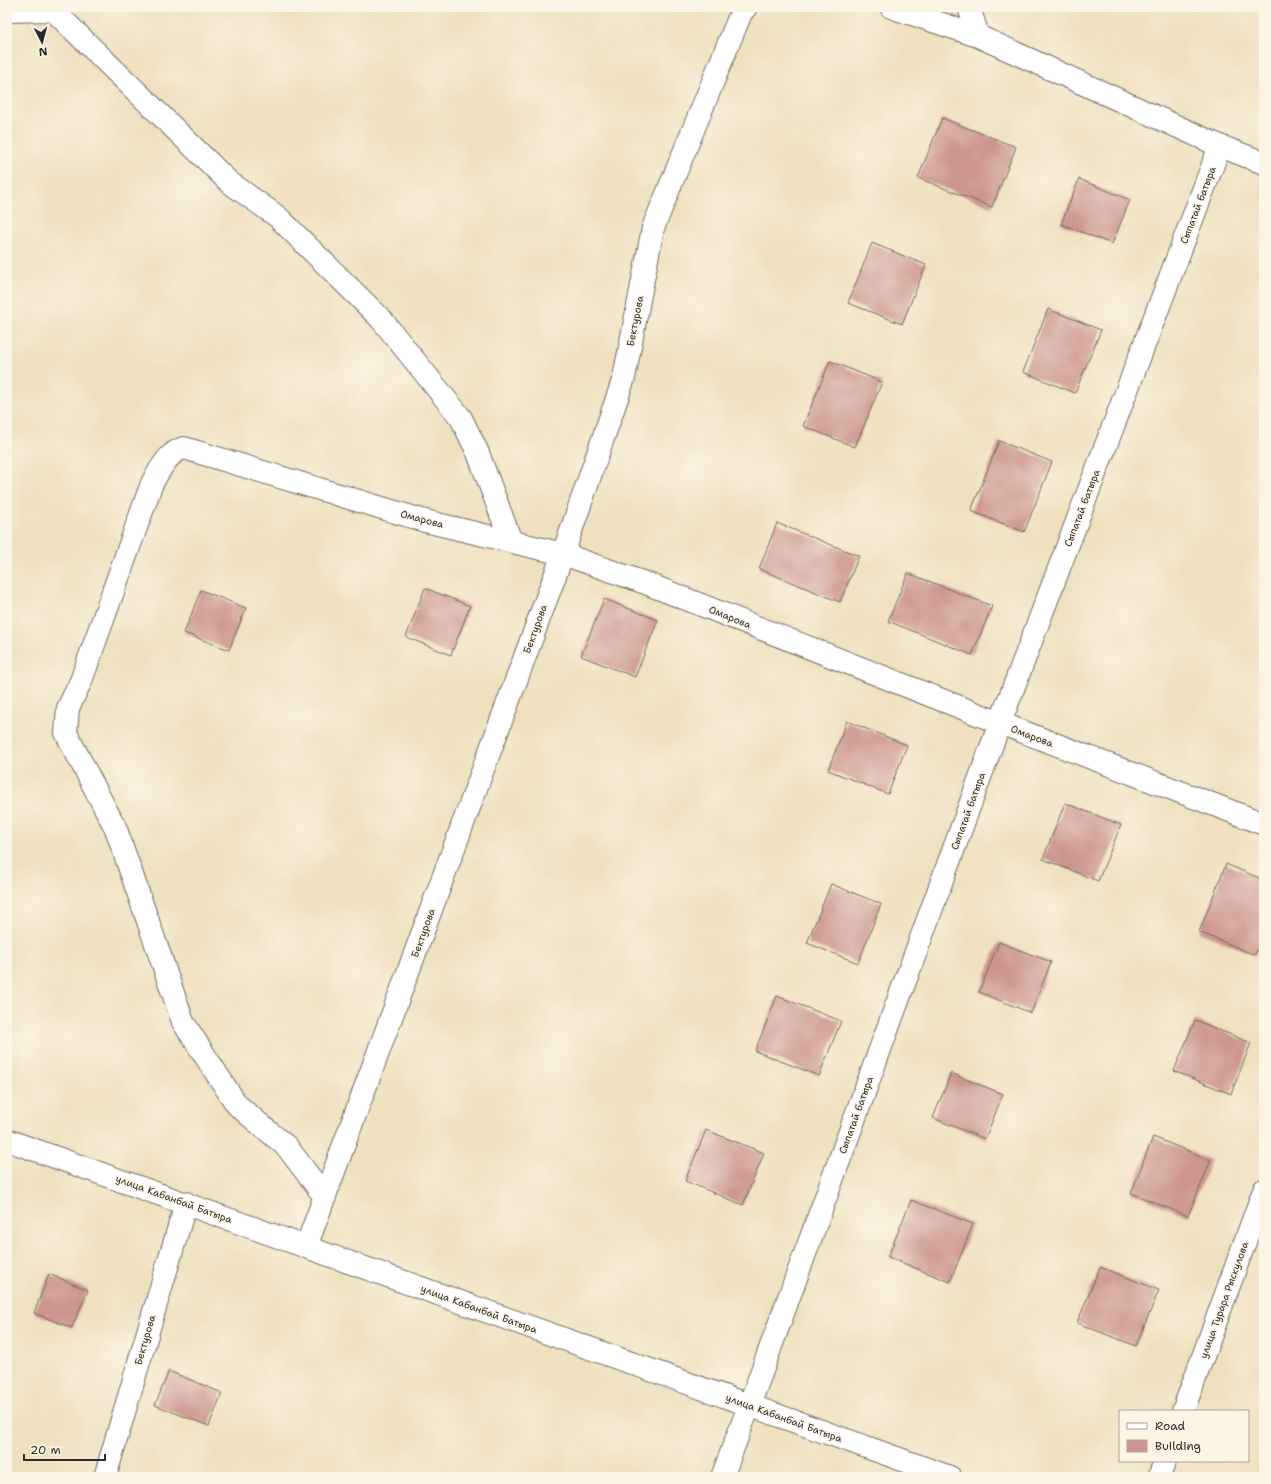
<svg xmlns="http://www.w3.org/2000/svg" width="1271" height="1484" viewBox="0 0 1271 1484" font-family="'Shantell Sans',sans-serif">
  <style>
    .building { fill: #cc968f }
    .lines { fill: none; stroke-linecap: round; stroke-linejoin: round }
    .minor-casing { stroke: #706a5f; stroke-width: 24 }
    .minor { stroke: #fff; stroke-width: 22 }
    .labels { text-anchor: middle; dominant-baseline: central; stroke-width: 3; stroke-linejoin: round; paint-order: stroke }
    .street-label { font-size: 10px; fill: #2b2b2b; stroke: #fcf5e5 }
  </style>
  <rect width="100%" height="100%" fill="#fcf5e5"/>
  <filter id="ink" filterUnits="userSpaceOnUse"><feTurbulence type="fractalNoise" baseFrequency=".025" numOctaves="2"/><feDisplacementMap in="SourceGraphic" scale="8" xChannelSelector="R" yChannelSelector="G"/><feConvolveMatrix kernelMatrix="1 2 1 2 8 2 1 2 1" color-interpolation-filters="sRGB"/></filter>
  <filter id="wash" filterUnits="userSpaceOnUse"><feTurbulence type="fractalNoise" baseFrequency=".012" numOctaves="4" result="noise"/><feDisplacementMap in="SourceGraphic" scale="16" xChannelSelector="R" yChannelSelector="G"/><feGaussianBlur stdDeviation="0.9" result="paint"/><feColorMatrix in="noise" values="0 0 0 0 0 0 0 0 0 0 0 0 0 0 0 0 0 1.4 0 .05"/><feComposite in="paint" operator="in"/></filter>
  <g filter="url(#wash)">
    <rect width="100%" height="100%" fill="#efe0c0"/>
    <g id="blocks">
      <!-- building -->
      <path class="building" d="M 942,118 L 1016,147 L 992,207 L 918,178 Z
        M 1079,179 L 1130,200 L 1112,244 L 1061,224 Z
        M 872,243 L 926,265 L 902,324 L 848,303 Z
        M 1048,309 L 1101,330 L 1075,393 L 1023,372 Z
        M 830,361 L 882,382 L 855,447 L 803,426 Z
        M 999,441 L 1052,462 L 1024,532 L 971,511 Z
        M 777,523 L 859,556 L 840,602 L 759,569 Z
        M 908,573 L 992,606 L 972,655 L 888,621 Z
        M 425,588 L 470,606 L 451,655 L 406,637 Z
        M 201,590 L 246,608 L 229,650 L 184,633 Z
        M 604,599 L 658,620 L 635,677 L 581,656 Z
        M 847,721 L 907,745 L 888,794 L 828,770 Z
        M 1065,803 L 1121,825 L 1098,881 L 1043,859 Z
        M 1226,864 L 1264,880 L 1264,933 L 1255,955 L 1199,932 Z
        M 831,884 L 881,904 L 858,963 L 807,943 Z
        M 999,942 L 1051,962 L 1031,1013 L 979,992 Z
        M 777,996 L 841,1021 L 819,1076 L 755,1051 Z
        M 1195,1020 L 1251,1043 L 1231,1094 L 1174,1071 Z
        M 951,1073 L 1003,1094 L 985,1139 L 933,1118 Z
        M 706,1130 L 764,1153 L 743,1205 L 685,1181 Z
        M 1153,1137 L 1211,1160 L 1188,1216 L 1131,1193 Z
        M 911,1200 L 973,1224 L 950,1282 L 888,1257 Z
        M 1100,1267 L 1159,1290 L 1136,1346 L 1077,1323 Z
        M 49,1274 L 88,1290 L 72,1328 L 34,1313 Z
        M 169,1371 L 222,1393 L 209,1426 L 155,1405 Z"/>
    </g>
  </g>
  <g filter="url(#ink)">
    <use href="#blocks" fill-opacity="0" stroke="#706a5f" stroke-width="1"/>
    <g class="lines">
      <!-- minor casing -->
      <g class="minor-casing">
        <path id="minor" d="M 891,7 L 978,36 L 1220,146 L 1264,163
          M 969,7 L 978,36
          M 7,11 L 53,10 L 229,182 L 278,217 L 381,319 L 461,418 L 478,453 L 511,541
          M 7,1140 L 950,1477
          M 325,1197 L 287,1147 L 237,1105 L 183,1022 L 116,829 L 66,733 L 68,708 L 81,681 L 152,483 C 160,470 168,452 184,448 L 425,521 L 563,554 L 648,584 L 1000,723 L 1264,824
          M 306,1247 L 563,554 L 624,378 L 653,228 L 741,13 L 746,7
          M 1183,1411 L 1264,1190
          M 105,1477 L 186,1203
          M 722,1477 L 749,1406 L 1000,723 L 1220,146
          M 1159,1477 L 1165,1461"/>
      </g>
      <!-- minor -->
      <use href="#minor" class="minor"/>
    </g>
  </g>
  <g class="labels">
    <!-- street labels -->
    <g class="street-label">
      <text transform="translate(1198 205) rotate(-69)">Сыпатай батыра</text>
      <text transform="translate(635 321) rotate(-79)">Бектурова</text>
      <text transform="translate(1082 508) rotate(-69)">Сыпатай батыра</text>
      <text transform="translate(422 519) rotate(15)">Омарова</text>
      <text transform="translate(730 617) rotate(22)">Омарова</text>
      <text transform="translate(535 629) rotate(-70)">Бектурова</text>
      <text transform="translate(1032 736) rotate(21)">Омарова</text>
      <text transform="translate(968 811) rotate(-70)">Сыпатай батыра</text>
      <text transform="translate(423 933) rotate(-70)">Бектурова</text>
      <text transform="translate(856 1115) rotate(-70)">Сыпатай батыра</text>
      <text transform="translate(174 1199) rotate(20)">улица Кабанбай Батыра</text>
      <text transform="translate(1224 1300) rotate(-70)">улица Турара Рыскулова</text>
      <text transform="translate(479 1309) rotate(20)">улица Кабанбай Батыра</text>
      <text transform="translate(145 1340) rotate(-74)">Бектурова</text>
      <text transform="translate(784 1418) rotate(20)">улица Кабанбай Батыра</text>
    </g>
  </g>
  <!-- margin -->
  <rect width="1271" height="1484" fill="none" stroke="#fcf5e5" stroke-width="24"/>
  <!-- legend -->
  <rect x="1119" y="1410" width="130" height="52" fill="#fcf5e5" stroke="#a8a49b"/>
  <rect x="1127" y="1423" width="20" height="6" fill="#ffffff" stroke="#a8a49b"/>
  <text x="1155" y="1430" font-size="12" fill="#2b2b2b">Road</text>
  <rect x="1127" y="1440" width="20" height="12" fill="#cc968f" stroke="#a8a49b"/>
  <text x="1155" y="1450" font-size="12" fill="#2b2b2b">Building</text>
  <!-- north arrow -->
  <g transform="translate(42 42) rotate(174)" stroke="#fcf5e5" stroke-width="3" paint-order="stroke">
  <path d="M0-3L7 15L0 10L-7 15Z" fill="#2b2b2b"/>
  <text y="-6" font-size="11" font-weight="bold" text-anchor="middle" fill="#2b2b2b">N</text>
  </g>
  <!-- scale -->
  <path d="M24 1454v6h81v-6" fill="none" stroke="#2b2b2b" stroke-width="2"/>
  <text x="30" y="1454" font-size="12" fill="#2b2b2b" stroke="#fcf5e5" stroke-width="3" paint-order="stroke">20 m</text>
</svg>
